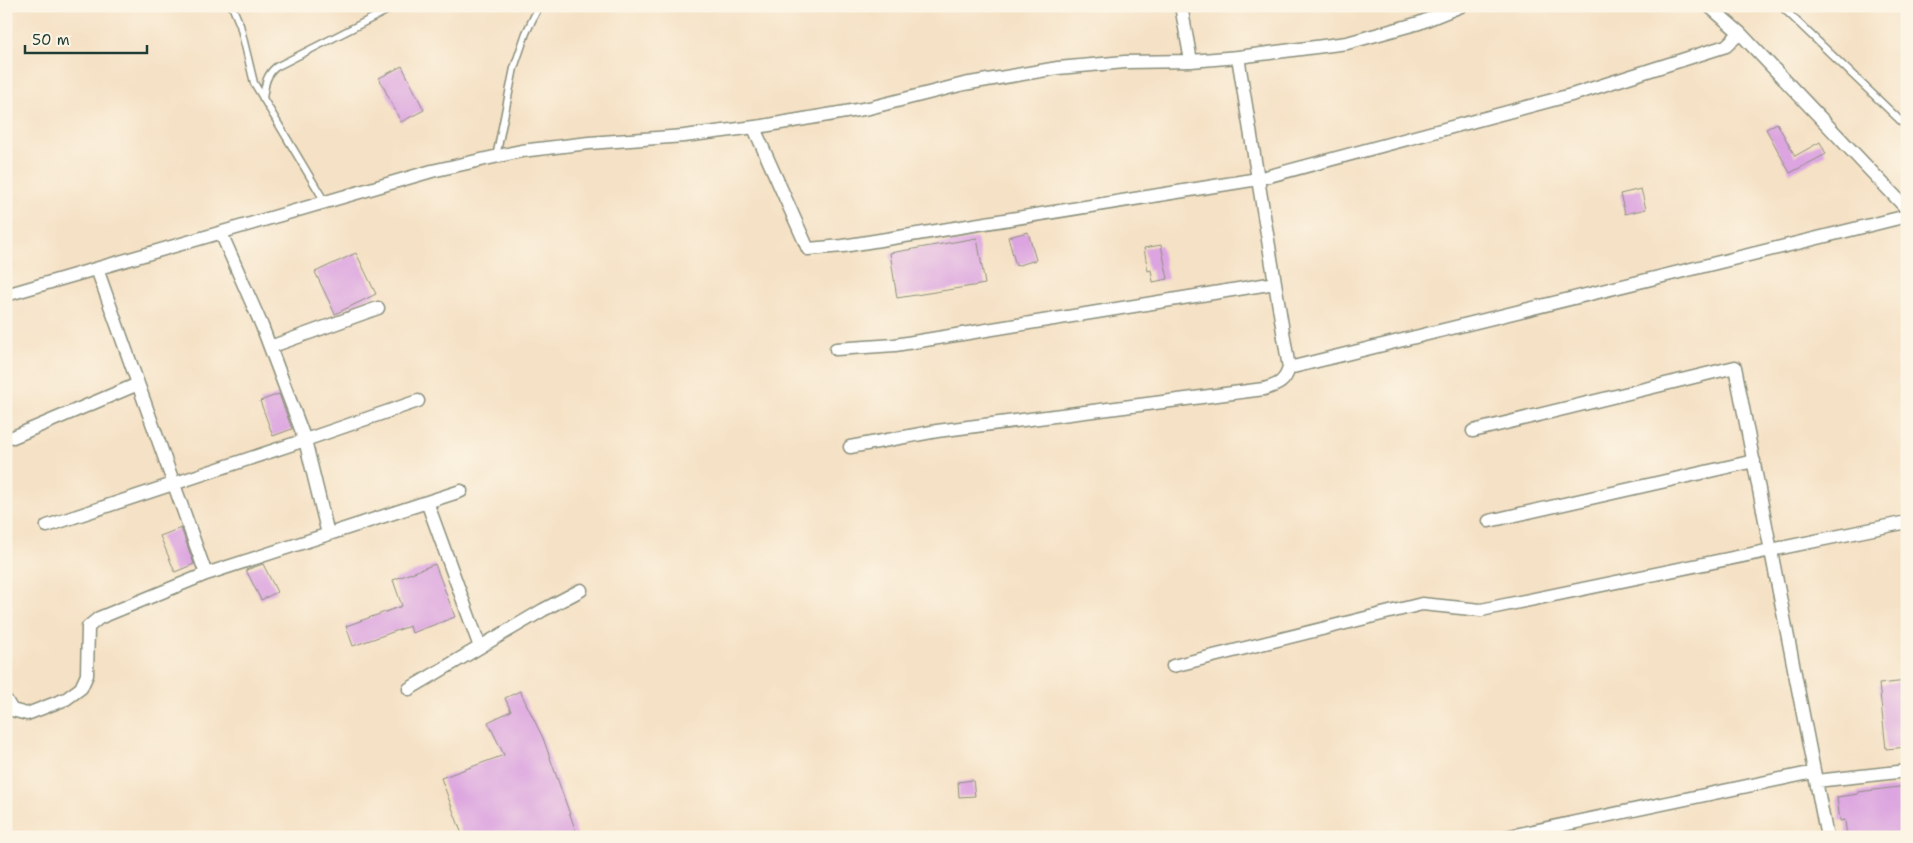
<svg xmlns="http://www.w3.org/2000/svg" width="1913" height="843" viewBox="0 0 1913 843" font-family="'Shantell Sans',sans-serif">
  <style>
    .building { fill: #dca4e0 }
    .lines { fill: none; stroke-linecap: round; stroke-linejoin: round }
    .lane-casing { stroke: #8a8f7c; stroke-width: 9 }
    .street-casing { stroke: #8a8f7c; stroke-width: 15 }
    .lane { stroke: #fff; stroke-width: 6 }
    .street { stroke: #fff; stroke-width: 12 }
  </style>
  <rect width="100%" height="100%" fill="#fcf5e5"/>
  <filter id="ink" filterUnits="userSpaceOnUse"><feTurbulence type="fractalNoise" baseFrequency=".02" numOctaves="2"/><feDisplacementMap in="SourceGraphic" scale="10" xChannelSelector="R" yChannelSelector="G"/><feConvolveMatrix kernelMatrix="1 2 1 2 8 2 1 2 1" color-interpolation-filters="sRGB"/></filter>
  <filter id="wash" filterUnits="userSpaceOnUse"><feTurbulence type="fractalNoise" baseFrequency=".0096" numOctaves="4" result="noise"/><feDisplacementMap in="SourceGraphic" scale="20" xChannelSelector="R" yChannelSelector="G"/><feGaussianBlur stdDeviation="1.12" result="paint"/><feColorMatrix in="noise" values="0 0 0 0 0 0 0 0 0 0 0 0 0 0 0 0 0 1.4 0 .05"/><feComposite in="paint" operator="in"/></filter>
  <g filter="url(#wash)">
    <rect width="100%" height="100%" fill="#f5e1c5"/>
    <g id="blocks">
      <!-- building -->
      <path class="building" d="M 402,66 L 424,110 L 401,122 L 379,78 Z
        M 1777,123 L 1795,156 L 1820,142 L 1826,154 L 1790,173 L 1766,129 Z
        M 1641,189 L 1646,209 L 1625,214 L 1620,194 Z
        M 1028,232 L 1036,260 L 1016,266 L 1008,237 Z
        M 977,238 L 985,284 L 897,298 L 890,253 Z
        M 1161,245 L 1168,279 L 1153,282 L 1151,270 L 1148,271 L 1144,248 Z
        M 356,253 L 376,294 L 335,314 L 315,272 Z
        M 279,394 L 292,429 L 273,436 L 260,401 Z
        M 181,528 L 194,564 L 175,572 L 160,536 Z
        M 263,564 L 277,592 L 261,600 L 246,570 Z
        M 435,564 L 455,617 L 412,633 L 410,626 L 353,646 L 346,626 L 402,606 L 393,580 Z
        M 1907,681 L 1907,747 L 1886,749 L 1879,684 Z
        M 520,691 L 543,738 L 578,837 L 463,837 L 441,778 L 504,755 L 488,722 L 511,711 L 505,698 Z
        M 973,780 L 975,796 L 959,797 L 958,782 Z
        M 1907,786 L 1907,837 L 1847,837 L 1845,820 L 1840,821 L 1837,797 L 1858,794 L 1858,792 Z"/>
    </g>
  </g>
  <g filter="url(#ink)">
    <use href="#blocks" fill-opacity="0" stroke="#8a8f7c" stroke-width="1"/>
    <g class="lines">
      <!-- lane casing -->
      <g class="lane-casing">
        <path id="lane" d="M 232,6 L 240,25 L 254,83 L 325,202
          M 1781,6 L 1907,127
          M 263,99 C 265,86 265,76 276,67 L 396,6
          M 496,157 L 514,68 L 526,33 L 539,6"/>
      </g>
      <!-- street casing -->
      <g class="street-casing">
        <path id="street" d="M 1181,6 L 1191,61
          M 1709,6 L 1740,33 L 1907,209
          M 754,128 L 808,249 L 843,246 L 1258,179 L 1575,94 L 1726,46 L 1740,33
          M 97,269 L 206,574 L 461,491
          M 6,295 L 432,171 L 521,151 L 589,143 L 684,136 L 763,126 L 869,108 L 964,84 L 1058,68 L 1125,62 L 1191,61 L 1238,57 L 1347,43 L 1419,23 L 1461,6
          M 270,347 L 378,308
          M 836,349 L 895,345 L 1275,283
          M 1289,368 L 1907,216
          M 1473,431 L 1735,367 L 1827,837
          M 13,437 L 138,384
          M 850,447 L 937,431 L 1264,389 C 1278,385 1285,382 1289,368 L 1238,57
          M 427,502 L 480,647 L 543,610 L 581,590
          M 1489,521 L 1754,461
          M 47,526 L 305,440 L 262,326 L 221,233
          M 328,534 L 305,440 L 418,401
          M 1173,666 L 1422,604 L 1481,610 L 1907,522
          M 409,689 L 480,647
          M 6,700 L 12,710 L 27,714 L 66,699 L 81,688 L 87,675 L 88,627 L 99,618 L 206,574
          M 1816,781 L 1907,771
          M 1505,837 L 1814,772"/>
      </g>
      <!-- lane -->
      <use href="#lane" class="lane"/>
      <!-- street -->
      <use href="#street" class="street"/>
    </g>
  </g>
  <!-- margin -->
  <rect width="1913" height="843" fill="none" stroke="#fcf5e5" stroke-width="25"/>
  <!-- scale -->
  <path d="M25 45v8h122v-8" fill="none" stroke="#1f3d34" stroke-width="2.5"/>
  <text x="32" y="45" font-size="15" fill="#1f3d34" stroke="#fcf5e5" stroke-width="4" paint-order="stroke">50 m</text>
</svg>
